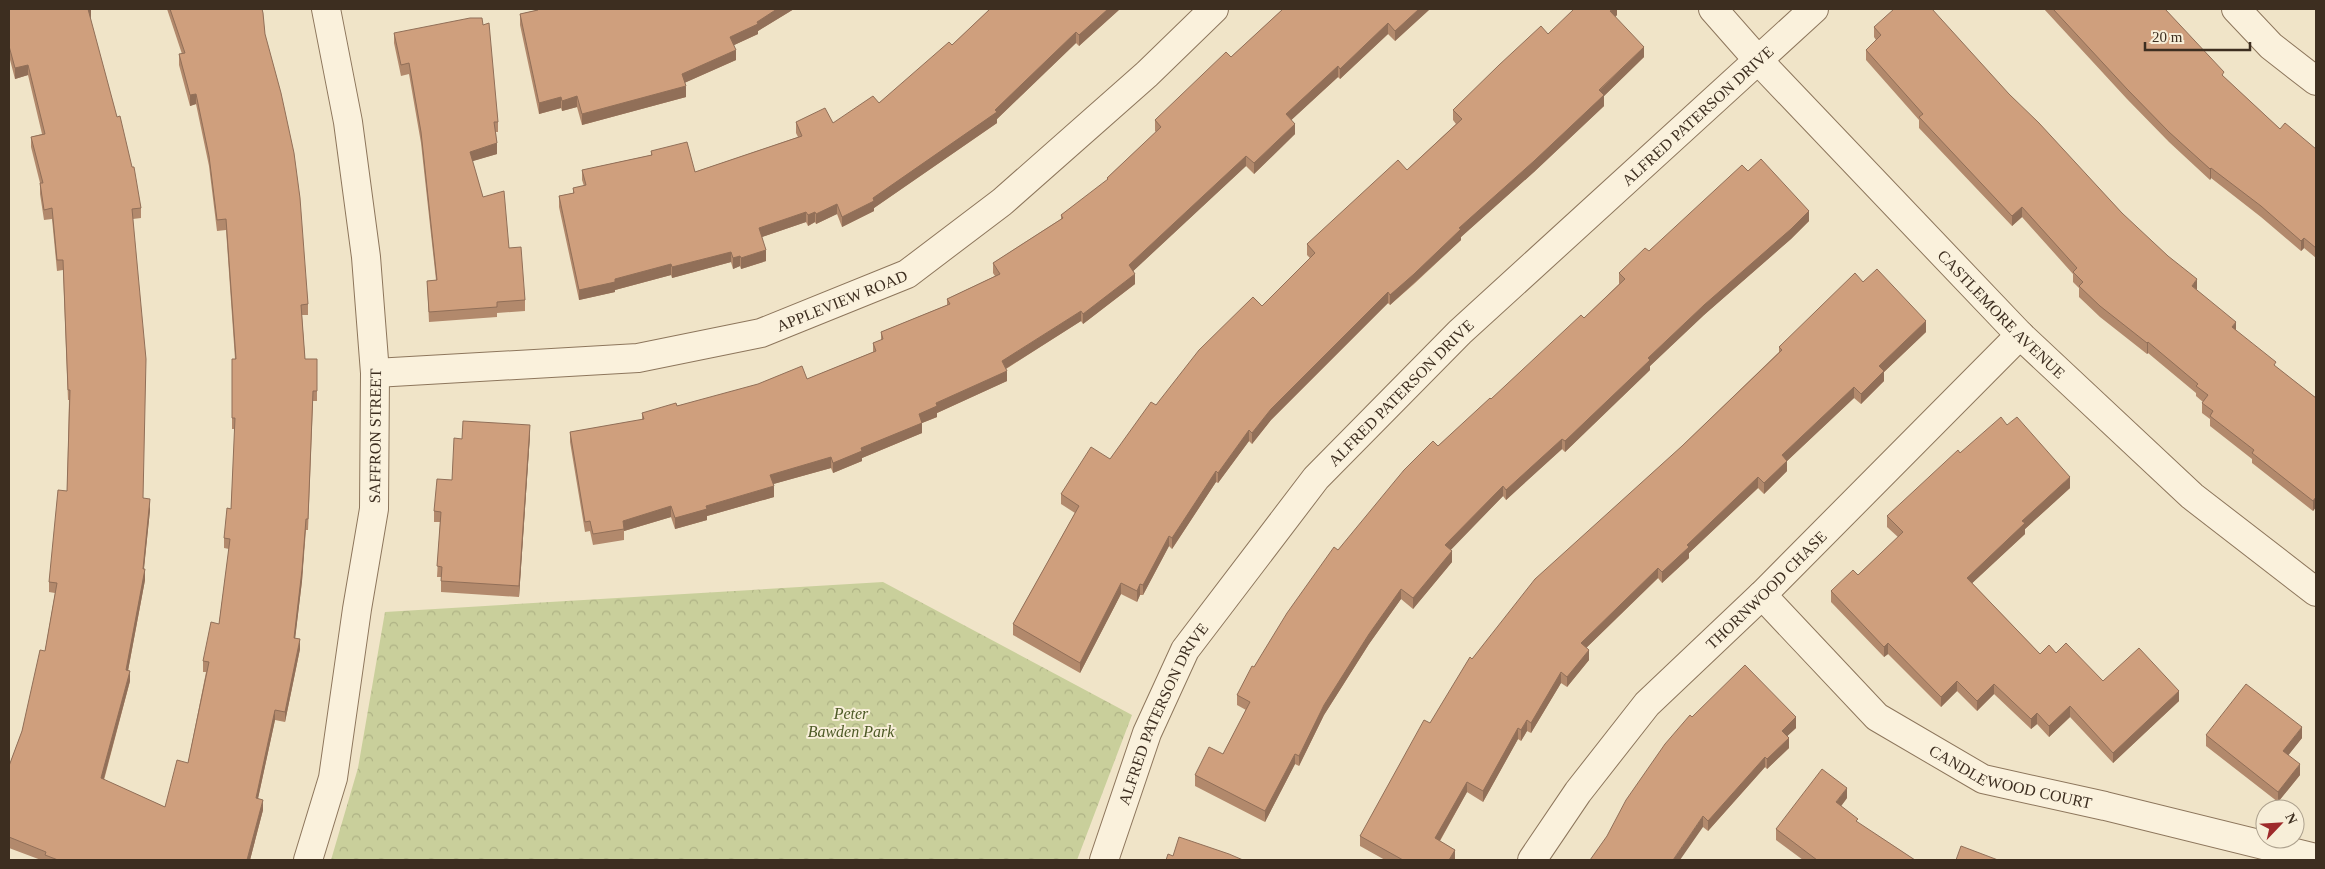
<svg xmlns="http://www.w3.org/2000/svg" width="2325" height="869" viewBox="0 0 2325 869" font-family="Georgia,serif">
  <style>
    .park { fill: url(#park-crowns) }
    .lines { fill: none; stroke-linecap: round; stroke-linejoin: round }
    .minor-casing { stroke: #8d765c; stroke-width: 30 }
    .tertiary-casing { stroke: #8d765c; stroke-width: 30 }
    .minor { stroke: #faf1dc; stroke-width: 28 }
    .tertiary { stroke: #faf1dc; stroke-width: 28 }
    .wall { fill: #b2896c }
    .shaded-wall { fill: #916f58 }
    .building { fill: #cf9f7d; stroke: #916f58 }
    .labels { text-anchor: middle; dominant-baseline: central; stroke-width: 4; stroke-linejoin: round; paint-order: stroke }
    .street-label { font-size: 16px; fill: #3d2e20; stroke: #f7eed8 }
    .park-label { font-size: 16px; font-style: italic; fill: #4d5a26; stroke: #f7eed8 }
  </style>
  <defs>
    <pattern id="park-crowns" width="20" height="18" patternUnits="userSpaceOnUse" patternTransform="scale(1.25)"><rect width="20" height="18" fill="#c9cf9b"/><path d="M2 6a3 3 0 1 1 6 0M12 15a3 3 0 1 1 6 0" fill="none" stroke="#aeb285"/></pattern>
  </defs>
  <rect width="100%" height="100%" fill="#f0e4c8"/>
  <!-- park -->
  <path class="park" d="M 883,582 L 1132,715 L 1077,860 L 331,860 L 358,768 L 385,612 Z"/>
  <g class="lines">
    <!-- minor casing -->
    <g class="minor-casing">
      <g id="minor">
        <path d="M 2236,9 L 2271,46 L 2316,81"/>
        <path id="s1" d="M 375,373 L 638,358 L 761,333 L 907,274 L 1002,202 L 1147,74 L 1214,9"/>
        <path id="s2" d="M 1762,595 L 1877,717 L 1983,779 L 2105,806 L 2316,858"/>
        <path id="s3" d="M 308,860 L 333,778 L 357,609 L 374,509 L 375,373 L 366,257 L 348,122 L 326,9"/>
        <path id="s4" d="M 1532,860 L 1578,792 L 1647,704 L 1762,595 L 2020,335"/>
      </g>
    </g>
    <!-- tertiary casing -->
    <g class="tertiary-casing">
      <g id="tertiary">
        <path id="s5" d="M 1713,9 L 1757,59 L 2020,335 L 2192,496 L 2316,592"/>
        <path id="s6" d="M 1104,860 L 1147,733 L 1185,650 L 1316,478 L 1460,332 L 1814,9"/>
      </g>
    </g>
    <!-- minor -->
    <use href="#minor" class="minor"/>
    <!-- tertiary -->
    <use href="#tertiary" class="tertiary"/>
  </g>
  <!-- wall -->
  <path class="wall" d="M 9,9 L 91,9 L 91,19 L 90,19 L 141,208 L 141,218 L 133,219 L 143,498 L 150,510 L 144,569 L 145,580 L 128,671 L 130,681 L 104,780 L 165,807 L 188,763 L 206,672 L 203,672 L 203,661 L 219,624 L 229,549 L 224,548 L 224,538 L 231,509 L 235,429 L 232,429 L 232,359 L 235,359 L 226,230 L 217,231 L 209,166 L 196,104 L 190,106 L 179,65 L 179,54 L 182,54 L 167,9 L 262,9 L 265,34 L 308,304 L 308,315 L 302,315 L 305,359 L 317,359 L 317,401 L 313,401 L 308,530 L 306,530 L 302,581 L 295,638 L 300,649 L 285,722 L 275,720 L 258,798 L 263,810 L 250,860 L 41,860 L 9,848 L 9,766 L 22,731 L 45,651 L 55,593 L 49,592 L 49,582 L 67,491 L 69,400 L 68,400 L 63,270 L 57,271 L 52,219 L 44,220 L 40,194 L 40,183 L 31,147 L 31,137 L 42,134 L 28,75 L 15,79 L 9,56 Z
    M 537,9 L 794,9 L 758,31 L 758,34 L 734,45 L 736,60 L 684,83 L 686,97 L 582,125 L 577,107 L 562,111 L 561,108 L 539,114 L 520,25 L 520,14 L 537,10 Z
    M 990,9 L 1120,9 L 1079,46 L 1076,43 L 997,119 L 997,123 L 874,208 L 874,211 L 842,227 L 837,214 L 816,224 L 815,222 L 808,226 L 806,222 L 762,237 L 766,261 L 741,269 L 740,266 L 733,269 L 731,262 L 672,278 L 671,275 L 615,290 L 615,292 L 579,300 L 559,207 L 559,196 L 573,193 L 573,188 L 584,186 L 582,180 L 582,170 L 651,155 L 651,151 L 695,172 L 798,137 L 796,133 L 796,122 L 833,123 L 879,103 L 952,45 Z
    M 1283,9 L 1430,9 L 1395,41 L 1388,34 L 1340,79 L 1338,77 L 1291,120 L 1295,134 L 1254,174 L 1246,166 L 1133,271 L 1135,284 L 1083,324 L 1081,321 L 1006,369 L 1007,381 L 937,413 L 937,417 L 922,423 L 922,433 L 862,458 L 862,461 L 833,473 L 831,468 L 773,484 L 774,497 L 707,516 L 707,520 L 675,529 L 671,517 L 624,531 L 624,540 L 593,545 L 590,531 L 585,532 L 570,442 L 570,432 L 642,420 L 642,413 L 807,379 L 873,352 L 873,343 L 881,340 L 881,332 L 947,305 L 947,299 L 995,276 L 993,273 L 993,263 L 1061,219 L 1061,215 L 1107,181 L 1107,178 L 1156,132 L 1155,131 L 1155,120 L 1231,57 Z
    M 1617,9 L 1617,15 L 1615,17 L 1644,57 L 1604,96 L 1604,106 L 1534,172 L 1461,237 L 1461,240 L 1414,284 L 1390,305 L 1388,303 L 1271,420 L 1252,444 L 1249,441 L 1218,483 L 1216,482 L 1172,549 L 1169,546 L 1143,595 L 1140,595 L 1137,602 L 1121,594 L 1080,673 L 1013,635 L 1013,624 L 1075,513 L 1061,504 L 1061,494 L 1110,459 L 1156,405 L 1262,306 L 1310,258 L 1307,255 L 1307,244 L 1407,170 L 1456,124 L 1453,120 L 1453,110 L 1548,34 Z
    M 2044,9 L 2165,9 L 2224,77 L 2280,129 L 2316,149 L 2316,258 L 2304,248 L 2301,251 L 2261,217 L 2211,178 L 2210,180 L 2169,142 L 2127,99 Z
    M 1874,27 L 2009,94 L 2122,213 L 2236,331 L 2276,367 L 2316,398 L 2316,507 L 2313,511 L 2252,463 L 2252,459 L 2210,426 L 2210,419 L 2202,413 L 2202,403 L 2203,402 L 2196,396 L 2196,393 L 2148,353 L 2147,354 L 2100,317 L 2079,297 L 2079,288 L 2073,282 L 2073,274 L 2022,217 L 2012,226 L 1919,128 L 1919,120 L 1866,60 L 1866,50 L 1876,40 L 1874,37 Z
    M 394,33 L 498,122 L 498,132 L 496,132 L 497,154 L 472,161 L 483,197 L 509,248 L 525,300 L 525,311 L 497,313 L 497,317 L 429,322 L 427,281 L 436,280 L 421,143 L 409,74 L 401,76 L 394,43 Z
    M 1748,171 L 1809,221 L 1791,239 L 1704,315 L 1650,366 L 1650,370 L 1565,452 L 1562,449 L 1506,500 L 1503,496 L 1450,550 L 1452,562 L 1413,609 L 1401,599 L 1369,644 L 1324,715 L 1299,766 L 1295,764 L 1265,822 L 1195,786 L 1195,775 L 1223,754 L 1246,710 L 1237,705 L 1237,695 L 1254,667 L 1338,550 L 1438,446 L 1584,318 L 1619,284 L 1619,273 L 1649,251 Z
    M 1863,282 L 1926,332 L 1884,372 L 1884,381 L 1861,404 L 1854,398 L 1787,461 L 1787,471 L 1764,494 L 1758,488 L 1689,553 L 1689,558 L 1662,583 L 1658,578 L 1586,648 L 1589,660 L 1567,687 L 1561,683 L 1531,733 L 1527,731 L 1521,741 L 1518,739 L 1483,802 L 1467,792 L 1440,841 L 1455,850 L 1455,860 L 1385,860 L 1360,846 L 1360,836 L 1430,723 L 1472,659 L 1682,446 L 1779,352 L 1779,347 Z
    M 2007,425 L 2070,488 L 2025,529 L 2025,534 L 1972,583 L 2040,654 L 2056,653 L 2103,681 L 2179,701 L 2113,763 L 2070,717 L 2049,737 L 2037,724 L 2031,729 L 1994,694 L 1977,711 L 1957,691 L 1941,707 L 1888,654 L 1884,657 L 1831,602 L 1831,591 L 1858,575 L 1898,537 L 1887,527 L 1887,516 L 1960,453 Z
    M 530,435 L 519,597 L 441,592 L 441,577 L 437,577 L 440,522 L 434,522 L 434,511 L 452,480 L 462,439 Z
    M 1692,717 L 1796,728 L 1787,736 L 1789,748 L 1767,769 L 1765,767 L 1708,831 L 1703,827 Z
    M 2206,735 L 2302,738 L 2288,755 L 2300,775 L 2278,802 L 2206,746 Z
    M 1847,798 L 1841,806 L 1858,823 L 1915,860 L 1803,860 L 1776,840 L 1776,829 Z"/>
  <!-- shaded-wall -->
  <path class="shaded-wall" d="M 88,9 L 91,9 L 91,19 L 88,20 Z
    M 777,9 L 794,9 L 758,31 L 758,34 L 730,47 L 730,37 L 757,22 Z
    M 1108,9 L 1120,9 L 1079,46 L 1079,35 Z
    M 1419,9 L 1430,9 L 1395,41 L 1395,31 Z
    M 1613,9 L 1617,9 L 1617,15 L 1610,22 L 1610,11 Z
    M 1388,23 L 1388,34 L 1340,79 L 1340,69 Z
    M 1076,32 L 1076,43 L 997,119 L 997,123 L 874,208 L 874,211 L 842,227 L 842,217 L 873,198 L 995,110 Z
    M 1644,47 L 1644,57 L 1604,96 L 1604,106 L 1534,172 L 1461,237 L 1461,240 L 1390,305 L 1390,295 Z
    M 736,50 L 736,60 L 682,84 L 682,74 Z
    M 28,65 L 28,75 L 15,79 L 15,68 Z
    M 1338,66 L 1338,77 L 1286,125 L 1286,114 Z
    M 686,86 L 686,97 L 582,125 L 582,114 Z
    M 196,94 L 196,104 L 190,106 L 190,95 Z
    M 577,96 L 577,107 L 562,111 L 562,101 Z
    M 561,97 L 561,108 L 539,114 L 539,103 Z
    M 1295,124 L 1295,134 L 1254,174 L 1254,163 Z
    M 497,143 L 497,154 L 470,162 L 470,152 Z
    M 1246,156 L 1246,166 L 1129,275 L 1129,265 Z
    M 2211,168 L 2211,178 L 2210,180 L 2210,169 Z
    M 837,204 L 837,214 L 816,224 L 816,214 Z
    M 2022,207 L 2022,217 L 2012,226 L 2012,216 Z
    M 1809,211 L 1809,221 L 1791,239 L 1704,315 L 1650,366 L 1650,370 L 1565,452 L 1565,441 L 1648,358 L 1704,305 Z
    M 806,212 L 806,222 L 759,238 L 759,228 Z
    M 815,212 L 815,222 L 808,226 L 808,215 Z
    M 2304,238 L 2304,248 L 2301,251 L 2301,241 Z
    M 766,250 L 766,261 L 741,269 L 741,258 Z
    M 731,252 L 731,262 L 672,278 L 672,267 Z
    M 740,256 L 740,266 L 733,269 L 733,258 Z
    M 671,264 L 671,275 L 615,290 L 615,292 L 579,300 L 579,290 L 615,279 Z
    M 1135,274 L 1135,284 L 1083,324 L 1083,314 Z
    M 2197,279 L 2197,290 L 2192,286 Z
    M 1388,292 L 1388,303 L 1271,420 L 1252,444 L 1252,433 L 1271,409 Z
    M 1081,311 L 1081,321 L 1002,371 L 1002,361 Z
    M 1926,321 L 1926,332 L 1884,372 L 1884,381 L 1861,404 L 1861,394 L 1879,366 Z
    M 2236,322 L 2236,332 L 2232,327 Z
    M 2148,342 L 2148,353 L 2147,354 L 2147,343 Z
    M 1007,371 L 1007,381 L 937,413 L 937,417 L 922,423 L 922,433 L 862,458 L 862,461 L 833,473 L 833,463 L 861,448 L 936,403 Z
    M 1854,387 L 1854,398 L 1787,461 L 1787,471 L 1764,494 L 1764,483 L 1782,455 Z
    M 530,425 L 530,435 L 519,597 L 519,586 Z
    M 1249,430 L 1249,441 L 1218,483 L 1218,473 Z
    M 1562,439 L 1562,449 L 1506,500 L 1506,490 Z
    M 831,457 L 831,468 L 770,485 L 770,475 Z
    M 1216,471 L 1216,482 L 1172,549 L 1172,538 Z
    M 1758,477 L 1758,488 L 1689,553 L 1689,558 L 1662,583 L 1662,572 L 1687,545 Z
    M 2070,477 L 2070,488 L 2025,529 L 2025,534 L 1967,588 L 1967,578 L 2022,521 Z
    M 774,486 L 774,497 L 707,516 L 707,520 L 675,529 L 675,518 L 706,506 Z
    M 1503,486 L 1503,496 L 1445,556 L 1445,545 Z
    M 2316,497 L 2316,507 L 2313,511 L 2313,501 Z
    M 150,499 L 150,510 L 143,577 L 145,569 L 145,580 L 126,681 L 126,670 L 143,569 Z
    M 671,506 L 671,517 L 624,531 L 623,521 Z
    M 306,519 L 302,581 L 294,648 L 294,638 Z
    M 1169,536 L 1169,546 L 1143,595 L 1143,585 Z
    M 1452,551 L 1452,562 L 1413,609 L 1413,598 Z
    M 1658,568 L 1658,578 L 1581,653 L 1581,643 Z
    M 1121,583 L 1121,594 L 1080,673 L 1080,663 Z
    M 1140,584 L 1140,595 L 1137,602 L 1137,591 Z
    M 1401,589 L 1401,599 L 1369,644 L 1324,715 L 1299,766 L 1299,756 L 1324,705 L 1369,634 Z
    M 300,639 L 300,649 L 285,722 L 285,712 Z
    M 1888,643 L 1888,654 L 1884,657 L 1884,647 Z
    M 1589,650 L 1589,660 L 1567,687 L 1567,677 Z
    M 130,671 L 130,681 L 101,789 L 101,778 Z
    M 1561,672 L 1561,683 L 1531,733 L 1531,723 Z
    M 1957,681 L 1957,691 L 1941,707 L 1941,697 Z
    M 1994,684 L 1994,694 L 1977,711 L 1977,701 Z
    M 2179,691 L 2179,701 L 2113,763 L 2113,753 Z
    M 2070,706 L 2070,717 L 2049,737 L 2049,726 Z
    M 275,710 L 275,720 L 256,808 L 256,798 Z
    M 2037,713 L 2037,724 L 2031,729 L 2031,719 Z
    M 1796,717 L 1796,728 L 1782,741 L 1782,731 Z
    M 1527,720 L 1527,731 L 1521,741 L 1521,730 Z
    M 2302,727 L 2302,738 L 2283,762 L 2283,751 Z
    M 1518,728 L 1518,739 L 1483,802 L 1483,791 Z
    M 1789,738 L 1789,748 L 1767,769 L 1767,759 Z
    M 1295,754 L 1295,764 L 1265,822 L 1265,811 Z
    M 1765,757 L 1765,767 L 1708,831 L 1708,821 Z
    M 2300,764 L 2300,775 L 2278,802 L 2278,792 Z
    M 1467,782 L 1467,792 L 1435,849 L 1435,838 Z
    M 1847,788 L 1847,798 L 1836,813 L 1836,802 Z
    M 263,800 L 263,810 L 250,860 L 247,860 Z
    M 1703,816 L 1703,827 L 1680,860 L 1673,860 Z
    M 1455,850 L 1455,860 L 1449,860 Z"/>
  <!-- building -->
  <path class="building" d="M 9,9 L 89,9 L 88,9 L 117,117 L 120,116 L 132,167 L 134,167 L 141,208 L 132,209 L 146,359 L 143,498 L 150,499 L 143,569 L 145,569 L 126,670 L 130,671 L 101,778 L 165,807 L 177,760 L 188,763 L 209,662 L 203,661 L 211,622 L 219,624 L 230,539 L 224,538 L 227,508 L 231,509 L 235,418 L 232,418 L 232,359 L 236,359 L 226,219 L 217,220 L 209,156 L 196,94 L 190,95 L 179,54 L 185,53 L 170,9 L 262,9 L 263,13 L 265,34 L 281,93 L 294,153 L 300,198 L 308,304 L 301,305 L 305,359 L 317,359 L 317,391 L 313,391 L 308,519 L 306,519 L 302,570 L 294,638 L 300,639 L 285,712 L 275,710 L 256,798 L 263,800 L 247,860 L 58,860 L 45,855 L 46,852 L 9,837 L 9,766 L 22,731 L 40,650 L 45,651 L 57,583 L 49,582 L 58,490 L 67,491 L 70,390 L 68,390 L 63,260 L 57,260 L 52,208 L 44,210 L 40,183 L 43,183 L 31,137 L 45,134 L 28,65 L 15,68 L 9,46 Z
    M 538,9 L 777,9 L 757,22 L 758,24 L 730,37 L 736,50 L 682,74 L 686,86 L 582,114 L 577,96 L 562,101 L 561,97 L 539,103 L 520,14 L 538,10 Z
    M 990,9 L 1108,9 L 1079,35 L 1076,32 L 995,110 L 997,112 L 873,198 L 874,201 L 842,217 L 837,204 L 816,214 L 815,212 L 808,215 L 806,212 L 759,228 L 766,250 L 741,258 L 740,256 L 733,258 L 731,252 L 672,267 L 671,264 L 615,279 L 615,282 L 579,290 L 559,196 L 574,193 L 573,188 L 586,185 L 582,170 L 652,155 L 651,151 L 687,142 L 695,172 L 802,136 L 796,122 L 825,108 L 833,123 L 873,96 L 879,103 L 949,42 L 952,45 Z
    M 1283,9 L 1419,9 L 1395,31 L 1388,23 L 1340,69 L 1338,66 L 1286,114 L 1295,124 L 1254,163 L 1246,156 L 1129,265 L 1135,274 L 1083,314 L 1081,311 L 1002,361 L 1007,371 L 936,403 L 937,406 L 919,414 L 922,423 L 861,448 L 862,451 L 833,463 L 831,457 L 770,475 L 774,486 L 706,506 L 707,509 L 675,518 L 671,506 L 623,521 L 624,529 L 593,534 L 590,521 L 585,522 L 570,432 L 644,419 L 642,413 L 676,403 L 677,406 L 758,384 L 802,366 L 807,379 L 876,351 L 873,343 L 883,339 L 881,332 L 950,304 L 947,299 L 1000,274 L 993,263 L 1063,218 L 1061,215 L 1108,179 L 1107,178 L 1161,127 L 1155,120 L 1226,52 L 1231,57 Z
    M 1574,9 L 1613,9 L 1610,11 L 1644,47 L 1599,90 L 1604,95 L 1534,161 L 1459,228 L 1461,229 L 1414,274 L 1390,295 L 1388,292 L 1271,409 L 1252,433 L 1249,430 L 1218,473 L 1216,471 L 1172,538 L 1169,536 L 1143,585 L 1140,584 L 1137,591 L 1121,583 L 1080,663 L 1013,624 L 1079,506 L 1061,494 L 1091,447 L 1110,459 L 1151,402 L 1156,405 L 1199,350 L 1253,297 L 1262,306 L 1315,253 L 1307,244 L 1398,160 L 1407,170 L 1462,119 L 1453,110 L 1499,65 L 1541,26 L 1548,34 Z
    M 1894,9 L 1932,9 L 2009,94 L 2039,123 L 2122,213 L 2168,256 L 2197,279 L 2192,286 L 2236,322 L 2232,327 L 2276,362 L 2274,365 L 2316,398 L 2316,497 L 2313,501 L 2252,453 L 2254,450 L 2210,416 L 2213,411 L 2202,403 L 2208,395 L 2196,386 L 2198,384 L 2148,342 L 2147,343 L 2100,306 L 2079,286 L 2083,282 L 2073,272 L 2077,268 L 2022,207 L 2012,216 L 1919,117 L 1923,114 L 1866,50 L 1881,35 L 1874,27 Z
    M 2053,9 L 2165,9 L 2224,72 L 2222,75 L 2280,129 L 2285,123 L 2316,149 L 2316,248 L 2304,238 L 2301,241 L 2261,206 L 2211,168 L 2210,169 L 2169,132 L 2127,89 Z
    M 470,18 L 482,18 L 483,25 L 489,23 L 498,122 L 494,122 L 497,143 L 470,152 L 483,197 L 504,191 L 509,248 L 521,247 L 525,300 L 497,302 L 497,307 L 429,312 L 427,281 L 437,280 L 421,132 L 409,63 L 401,65 L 394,33 Z
    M 1761,159 L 1809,211 L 1791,229 L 1704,305 L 1648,358 L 1650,360 L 1565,441 L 1562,439 L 1506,490 L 1503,486 L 1445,545 L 1452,551 L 1413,598 L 1401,589 L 1369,634 L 1324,705 L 1299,756 L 1295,754 L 1265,811 L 1195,775 L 1209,747 L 1223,754 L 1250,702 L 1237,695 L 1252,666 L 1254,667 L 1287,613 L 1334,547 L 1338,550 L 1404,470 L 1433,441 L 1438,446 L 1490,398 L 1491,399 L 1581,315 L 1584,318 L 1625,279 L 1619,273 L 1645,248 L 1649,251 L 1742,165 L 1748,171 Z
    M 1877,269 L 1926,321 L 1879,366 L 1884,371 L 1861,394 L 1854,387 L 1782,455 L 1787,461 L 1764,483 L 1758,477 L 1687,545 L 1689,547 L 1662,572 L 1658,568 L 1581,643 L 1589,650 L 1567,677 L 1561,672 L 1531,723 L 1527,720 L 1521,730 L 1518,728 L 1483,791 L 1467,782 L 1435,838 L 1455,850 L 1449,860 L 1403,860 L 1360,836 L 1424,720 L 1430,723 L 1470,657 L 1472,659 L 1535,579 L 1682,446 L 1782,350 L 1779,347 L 1855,273 L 1863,282 Z
    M 2001,417 L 2007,425 L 2017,417 L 2070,477 L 2022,521 L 2025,523 L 1967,578 L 2040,654 L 2049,645 L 2056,653 L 2066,643 L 2103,681 L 2139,648 L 2179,691 L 2113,753 L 2070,706 L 2049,726 L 2037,713 L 2031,719 L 1994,684 L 1977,701 L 1957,681 L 1941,697 L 1888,643 L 1884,647 L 1831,591 L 1853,570 L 1858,575 L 1903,532 L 1887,516 L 1958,450 L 1960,453 Z
    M 463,421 L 530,425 L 519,586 L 441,581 L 442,567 L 437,566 L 441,512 L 434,511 L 437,479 L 452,480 L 454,438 L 462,439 Z
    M 1745,665 L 1796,717 L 1782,731 L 1789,738 L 1767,759 L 1765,757 L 1708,821 L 1703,816 L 1673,860 L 1590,860 L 1607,836 L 1626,800 L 1665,744 L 1690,715 L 1692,717 Z
    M 2246,684 L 2302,727 L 2283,751 L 2300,764 L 2278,792 L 2206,735 Z
    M 1822,769 L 1847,788 L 1836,802 L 1858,819 L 1856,821 L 1915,860 L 1817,860 L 1776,829 Z
    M 1179,837 L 1229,854 L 1243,860 L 1166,860 L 1168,854 L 1173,856 Z
    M 1961,846 L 1998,860 L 1956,860 Z"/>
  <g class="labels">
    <!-- street labels -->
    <g class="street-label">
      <text stroke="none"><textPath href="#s6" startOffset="968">ALFRED PATERSON DRIVE</textPath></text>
      <text stroke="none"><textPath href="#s1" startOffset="476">APPLEVIEW ROAD</textPath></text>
      <text stroke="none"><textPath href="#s5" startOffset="420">CASTLEMORE AVENUE</textPath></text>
      <text stroke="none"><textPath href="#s6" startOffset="562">ALFRED PATERSON DRIVE</textPath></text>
      <text stroke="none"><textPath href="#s3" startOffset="431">SAFFRON STREET</textPath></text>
      <text stroke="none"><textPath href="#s4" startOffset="359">THORNWOOD CHASE</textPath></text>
      <text stroke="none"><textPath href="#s6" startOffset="158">ALFRED PATERSON DRIVE</textPath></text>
      <text stroke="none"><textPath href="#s2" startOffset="316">CANDLEWOOD COURT</textPath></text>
    </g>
    <!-- park labels -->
    <g class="park-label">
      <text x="851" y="713">Peter<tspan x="851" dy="18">Bawden Park</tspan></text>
    </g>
  </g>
  <!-- border -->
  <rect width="2325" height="869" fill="none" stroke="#3d2e20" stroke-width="20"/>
  <!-- north arrow -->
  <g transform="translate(2280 824) rotate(65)"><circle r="24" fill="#f7eed8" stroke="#ada18e"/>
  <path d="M0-4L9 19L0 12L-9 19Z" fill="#9e2a2b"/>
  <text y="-8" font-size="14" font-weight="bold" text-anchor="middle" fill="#3d2e20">N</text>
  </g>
  <!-- scale -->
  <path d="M2145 42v8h105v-8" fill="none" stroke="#3d2e20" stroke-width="2.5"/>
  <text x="2152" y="42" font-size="15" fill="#3d2e20" stroke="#f7eed8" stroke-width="4" paint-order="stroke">20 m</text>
</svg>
